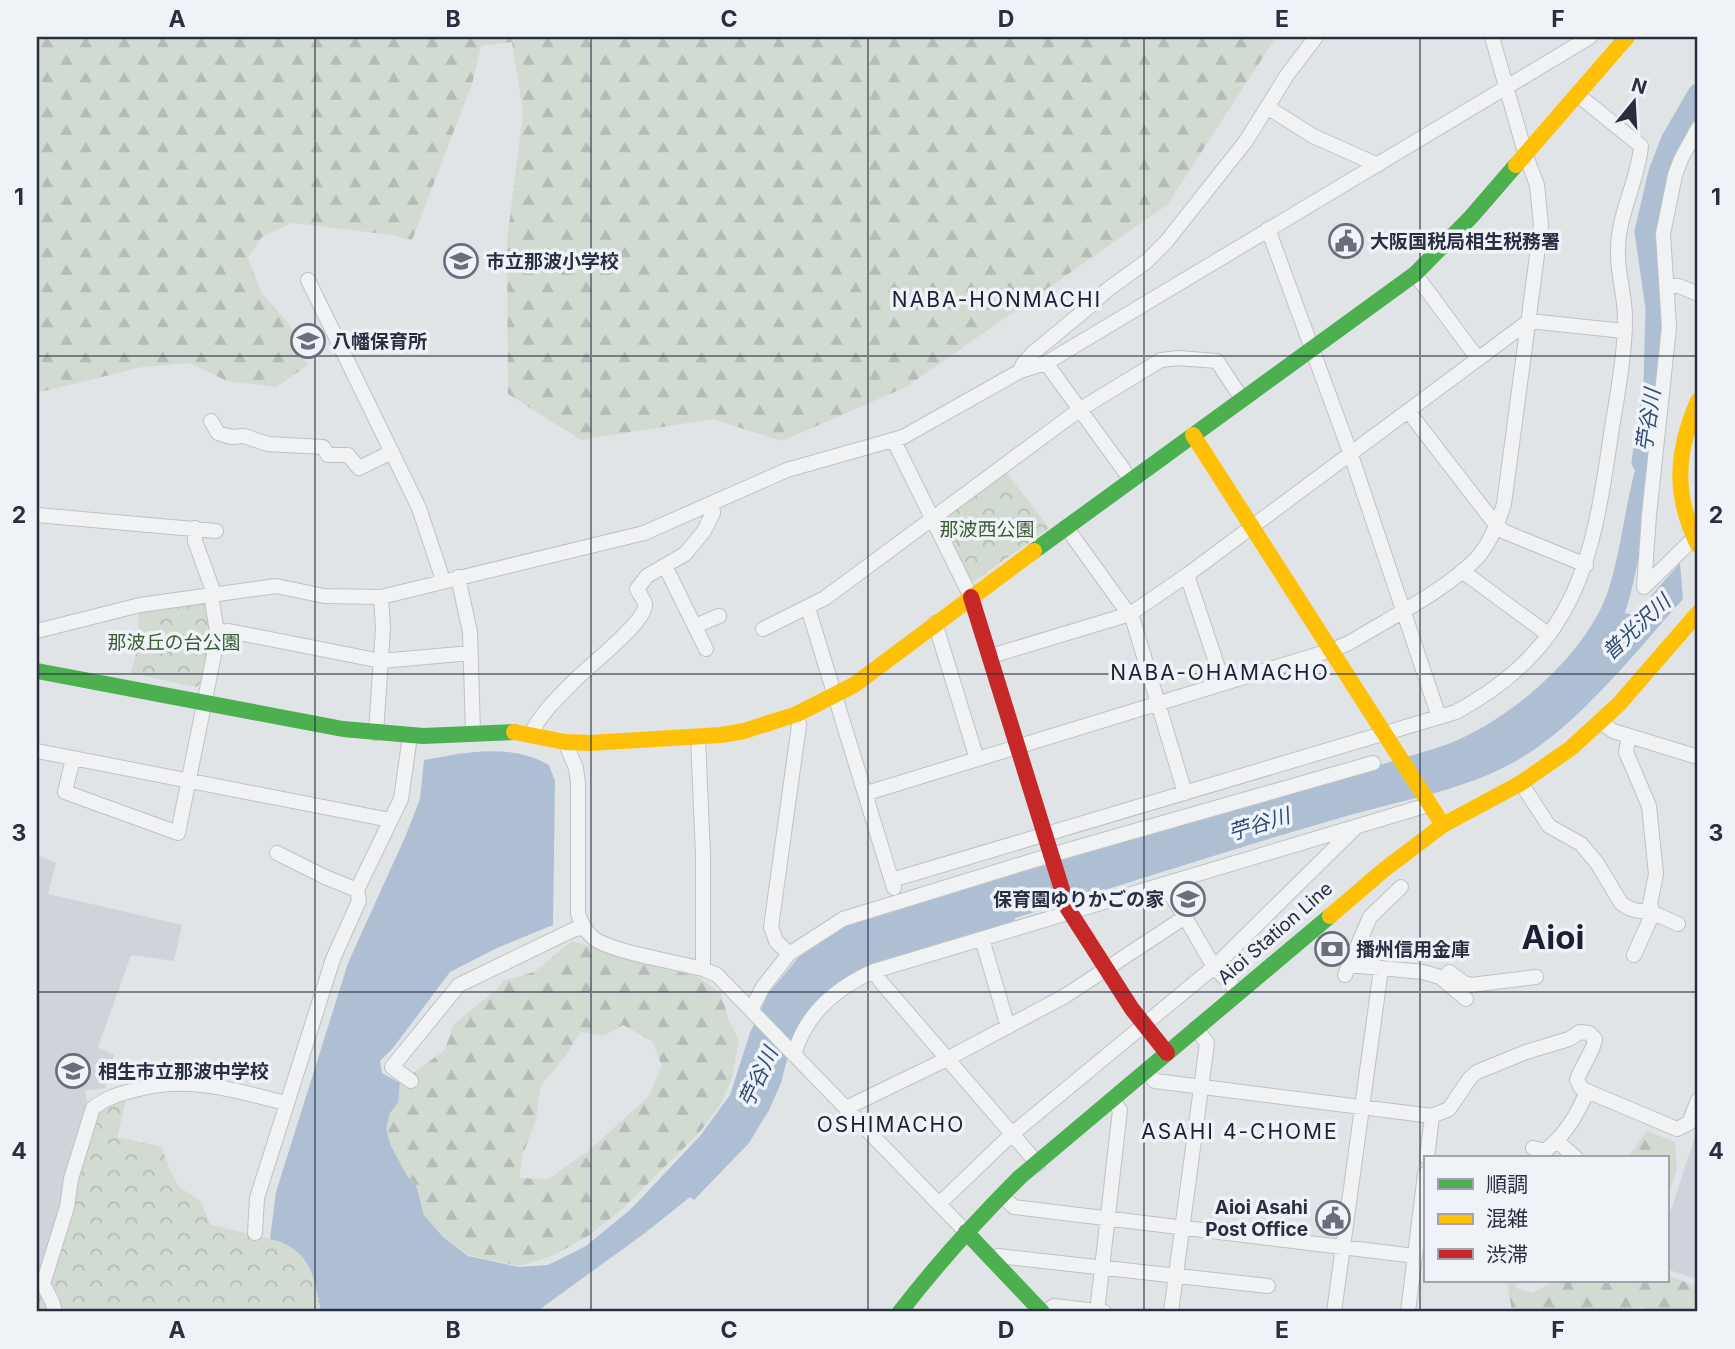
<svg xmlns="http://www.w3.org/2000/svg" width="1735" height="1349" viewBox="0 0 1735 1349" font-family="Inter,'Noto Sans JP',sans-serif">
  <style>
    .built { fill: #cfd3da }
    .forest { fill: url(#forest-firs); fill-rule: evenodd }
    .park { fill: url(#park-crowns) }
    .water { fill: #aebfd4 }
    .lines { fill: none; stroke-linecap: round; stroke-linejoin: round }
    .river { stroke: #aebfd4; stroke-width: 21 }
    .street-casing { stroke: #bfc2c5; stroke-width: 16 }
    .street { stroke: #f1f2f3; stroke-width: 14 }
    .fast { stroke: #4caf50; stroke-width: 16 }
    .slow { stroke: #ffc107; stroke-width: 16 }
    .jam { stroke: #c62828; stroke-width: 16 }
    .grid { fill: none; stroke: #272f41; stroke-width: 2; stroke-opacity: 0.55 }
    .labels { text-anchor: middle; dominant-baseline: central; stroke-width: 7; stroke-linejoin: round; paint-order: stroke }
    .poi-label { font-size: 19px; font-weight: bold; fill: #272f41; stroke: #eff2f7; text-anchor: start }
    .park-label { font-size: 19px; fill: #3a5e34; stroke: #eff2f7 }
    .street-label { font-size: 19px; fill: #272f41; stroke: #eff2f7 }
    .neighbourhood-label { font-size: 21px; letter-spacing: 2px; fill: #192132; stroke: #eff2f7 }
    .water-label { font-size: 21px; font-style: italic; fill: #2f4c78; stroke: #eff2f7 }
    .town-label { font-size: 33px; font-weight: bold; fill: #192132; stroke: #eff2f7 }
    .neatline { fill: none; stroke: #272f41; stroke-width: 2.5 }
    .grid-label { font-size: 23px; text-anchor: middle; font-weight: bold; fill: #272f41 }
  </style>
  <defs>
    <pattern id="forest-firs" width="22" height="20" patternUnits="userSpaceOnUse" patternTransform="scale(1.75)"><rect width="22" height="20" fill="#d1dbd2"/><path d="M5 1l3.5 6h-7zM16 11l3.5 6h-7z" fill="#b3bcb6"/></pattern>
    <pattern id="park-crowns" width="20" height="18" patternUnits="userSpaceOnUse" patternTransform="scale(1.75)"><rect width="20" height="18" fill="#d1dbd2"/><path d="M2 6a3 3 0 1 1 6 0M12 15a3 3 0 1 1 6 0" fill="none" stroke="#b3bcb6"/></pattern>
  </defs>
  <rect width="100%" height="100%" fill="#e1e4e7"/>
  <!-- built -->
  <path class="built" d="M 37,855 L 56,863 L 48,894 L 182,925 L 174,961 L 131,955 L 98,1047 L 114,1055 L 105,1088 L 85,1091 L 88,1105 L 58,1227 L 47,1262 L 37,1276 Z
    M 1698,1127 L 1698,1280 L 1667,1269 L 1667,1222 Z"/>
  <!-- forest -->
  <path class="forest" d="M 37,37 L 1276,37 L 1167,205 L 906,387 L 782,441 L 712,419 L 581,440 L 508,394 L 507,240 L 523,113 L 512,42 L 481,46 L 472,84 L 412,240 L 392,235 L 292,223 L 262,237 L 248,258 L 261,292 L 289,324 L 308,365 L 276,387 L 227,381 L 190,363 L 142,367 L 37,393 Z
    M 572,941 L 661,968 L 696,976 L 721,993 L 729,1021 L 739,1040 L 731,1081 L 720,1105 L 700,1132 L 620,1211 L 588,1236 L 552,1256 L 518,1266 L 468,1255 L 443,1237 L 424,1215 L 416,1185 L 407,1176 L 391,1146 L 386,1129 L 390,1113 L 398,1103 L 400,1083 L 445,1050 L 453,1025 L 497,989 L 503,981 L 534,972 ZM 623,1025 L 652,1041 L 662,1066 L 648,1097 L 587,1152 L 548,1179 L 519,1178 L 523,1154 L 536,1119 L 541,1085 L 565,1057 L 580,1032 L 603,1036 Z
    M 1647,1131 L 1675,1142 L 1677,1168 L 1667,1200 L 1667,1158 L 1631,1158 L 1631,1153 Z
    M 1667,1275 L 1698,1287 L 1698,1311 L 1653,1312 L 1641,1307 L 1633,1308 L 1632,1312 L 1512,1312 L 1507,1281 L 1515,1281 L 1516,1288 L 1533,1293 L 1554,1281 L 1667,1281 Z"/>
  <!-- park -->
  <path class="park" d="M 1006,472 L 1049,528 L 970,584 L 941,522 L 947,514 Z
    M 200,602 L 205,605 L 211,639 L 202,683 L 196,687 L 131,673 L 139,642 L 138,610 Z
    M 127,1097 L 117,1137 L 162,1147 L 169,1168 L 179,1187 L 200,1200 L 211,1225 L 284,1242 C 311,1256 316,1285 321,1312 L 37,1312 L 37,1279 L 52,1273 L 97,1112 Z"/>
  <!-- water -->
  <path class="water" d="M 1655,407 C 1648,475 1646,547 1625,613 L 1634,615 L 1680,563 L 1683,599 C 1640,647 1590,710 1538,747 C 1482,787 1415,797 1350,815 C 1238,847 1126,884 1015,918 L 1015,924 L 860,971 L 788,1056 L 781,1083 L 769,1110 L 749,1143 L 694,1200 L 690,1197 L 645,1233 L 536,1312 L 321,1312 C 314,1276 310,1248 270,1239 L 276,1192 L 348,963 L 406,835 L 420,799 L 424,760 C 466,752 510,743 549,765 L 555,781 L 553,925 L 495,949 L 450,972 L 393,1048 L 380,1061 L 382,1073 L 400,1083 L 398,1103 L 390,1113 L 386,1129 L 391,1146 L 407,1176 L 416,1185 L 424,1215 L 443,1237 L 468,1256 L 519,1267 L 548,1265 L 586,1246 L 631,1209 L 700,1136 L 730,1095 L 750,1033 L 768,994 L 803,952 L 840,928 L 999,879 L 1420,753 C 1433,749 1447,745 1460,739 C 1516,714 1583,655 1606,597 C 1620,558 1623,518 1633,478 C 1639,454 1647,430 1655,407 Z"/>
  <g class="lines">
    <!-- river -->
    <path class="river" d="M 1642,462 L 1654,382 L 1656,308 L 1645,232 L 1659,172 L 1671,141 L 1698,94"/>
    <!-- street casing -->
    <g class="street-casing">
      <path id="street" d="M 1267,107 L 1313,136 L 1378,165
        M 1268,229 L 1350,452 L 1439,717
        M 1415,274 L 1478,359
        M 308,280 L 419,508 L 443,580
        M 1667,286 L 1679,286 L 1698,294
        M 1046,363 L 1131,480
        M 1020,371 L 1023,364 L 1033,353 L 1090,306 L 1107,290 L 1147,261 L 1166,242 L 1246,141 L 1287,75 L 1316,37
        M 1408,411 L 1496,525 L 1505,532 L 1586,565
        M 211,421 L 218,433 L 231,437 L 244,436 L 268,444 L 323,447 L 328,455 L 348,455 L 359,468 L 392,452
        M 894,441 L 971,597
        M 37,515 L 216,531
        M 1066,527 L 1133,620 L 1185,793
        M 1694,538 L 1644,587 L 1649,515 L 1669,327 L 1663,234 L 1675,175 L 1681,159 L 1698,128
        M 665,566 L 706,649
        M 1462,571 L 1549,635
        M 1187,575 L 1223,683
        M 458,577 L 470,632 L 473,732
        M 808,608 L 894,888
        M 935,623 L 977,759
        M 695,626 L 719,616
        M 763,629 L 825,598 L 1079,410 L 1161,360 L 1178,358 L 1217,361 L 1242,399
        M 37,631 L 140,605 L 276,586 L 324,596 L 381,597 L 644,533 L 787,470 L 903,437 L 1020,371 L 1046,363 L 1590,37
        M 217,632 L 229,631 L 381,661 L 471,653
        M 991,656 L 1130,614 L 1187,575 L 1529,321 L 1624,331
        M 1601,722 L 1613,731 L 1698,757
        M 376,733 L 383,628 L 381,597
        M 531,734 C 541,713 559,696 576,679 C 589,666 647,621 645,604 C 644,600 639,593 637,589 L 647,576 L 685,554 L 704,531 L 713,513 L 712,505
        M 1629,736 L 1626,752 L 1649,806 L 1656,874 L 1650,904 L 1653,913 L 1634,955
        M 698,737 L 703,855 L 703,969
        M 565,742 L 576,768 L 578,783 L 578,914 C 582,924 586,933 596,940 C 618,953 676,962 703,969 L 717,975 L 966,1232
        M 37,751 L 390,820
        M 73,758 L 65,792 L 178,833 L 216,645 L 217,632 L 211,595 L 212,588 L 195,541 L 195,528
        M 1521,783 L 1549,826 L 1581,844 L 1597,863 L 1621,903 C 1629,910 1641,913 1651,910
        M 867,793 L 1332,650 L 1349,643 C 1388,619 1445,591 1477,558 C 1490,543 1498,523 1504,504 L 1541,225 L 1537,185 L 1526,156 L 1492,37
        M 277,853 L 325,877 L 357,890 L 401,799 L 410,736
        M 892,880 L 1456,712 C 1577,646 1593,560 1611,434 C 1617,396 1625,356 1625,318 C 1625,295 1617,273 1618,250 C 1618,214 1638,181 1641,146 L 1578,95
        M 1164,884 L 1185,917
        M 1653,913 L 1678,924
        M 982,939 L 1008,1027
        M 789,954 L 776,941 L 771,927 L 799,725 L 797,714
        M 1349,965 L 1423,972 L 1440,977 L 1466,999
        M 874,971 L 881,982 L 1038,1164
        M 1449,972 L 1464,983 L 1471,985 L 1536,977
        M 1345,975 L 1370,917 L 1401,887
        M 751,1010 L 763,987 L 789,954 L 843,919 L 1051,855 L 1373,763
        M 794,1055 C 805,1014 836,988 874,971 L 1428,805
        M 1147,1072 L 1155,1081 L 1432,1116 L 1449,1109 L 1470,1078 L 1477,1072 L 1526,1052 L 1569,1039 L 1580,1032 L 1589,1033 L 1595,1039 C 1594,1051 1581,1067 1577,1080 L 1581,1088 L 1587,1091 L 1677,1129 L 1689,1123 L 1698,1100
        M 411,1081 L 392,1067 L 459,985 L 575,929 L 583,928
        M 846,1108 L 947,1059 L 1065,996 L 1185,917 L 1214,967 L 1239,992
        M 1557,1141 L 1576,1158
        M 1533,1148 L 1545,1151 C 1565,1135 1578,1114 1587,1091
        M 1427,1158 L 1432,1116
        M 1002,1196 L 1014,1207 L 1415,1256
        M 939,1204 L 1012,1134 L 1214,967 L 1356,827
        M 255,1233 L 257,1198 L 333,959 L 359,901 L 357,890
        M 992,1259 L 998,1256 L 1268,1286
        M 55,1312 L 52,1301 L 43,1284 L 67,1207 L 71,1179 L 93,1108 C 107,1097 122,1093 139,1089 C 189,1076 236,1090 285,1103
        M 1045,1312 L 1054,1306 L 1104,1312
        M 1097,1312 L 1120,1110 L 1113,1101
        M 1171,1312 L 1207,1043 L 1196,1028
        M 1334,1312 L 1381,969
        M 1408,1312 L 1425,1174"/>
    </g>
    <!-- street -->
    <use href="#street" class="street"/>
    <!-- fast -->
    <path class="fast" d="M 1034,551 L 1415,274 L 1471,217 L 1516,165
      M 37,671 L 343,729 L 423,736 L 514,732
      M 966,1232 L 1042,1312
      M 900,1312 C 937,1264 977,1220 1020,1177 L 1330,916"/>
    <!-- slow -->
    <path class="slow" d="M 1516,165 L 1627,37
      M 1698,401 C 1676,452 1673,494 1698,545
      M 1193,435 L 1443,825
      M 514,732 L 565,742 L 590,743 L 721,735 L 744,731 L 797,714 L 854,685 L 1034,551
      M 1330,916 L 1385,869 L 1443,825 L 1521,783 L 1571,748 L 1619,704 L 1698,613"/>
    <!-- jam -->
    <path class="jam" d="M 971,597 L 1068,909 L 1132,1009 L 1167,1053"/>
  </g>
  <!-- grid -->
  <path class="grid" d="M 315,37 L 315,1312M 591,37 L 591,1312M 868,37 L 868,1312M 1144,37 L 1144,1312M 1420,37 L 1420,1312M 37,356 L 1698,356M 37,674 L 1698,674M 37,992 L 1698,992"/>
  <!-- icons -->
  <defs>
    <g id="civic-ring" transform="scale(1.75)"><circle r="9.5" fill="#eff2f7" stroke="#686e7b" stroke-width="1.5"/><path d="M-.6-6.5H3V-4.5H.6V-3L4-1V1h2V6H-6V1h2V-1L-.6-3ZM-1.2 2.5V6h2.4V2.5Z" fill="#686e7b"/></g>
    <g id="school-ring" transform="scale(1.75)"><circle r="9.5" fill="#eff2f7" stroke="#686e7b" stroke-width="1.5"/><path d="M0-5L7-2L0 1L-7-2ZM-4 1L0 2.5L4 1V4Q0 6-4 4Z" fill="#686e7b"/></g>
    <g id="bank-ring" transform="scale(1.75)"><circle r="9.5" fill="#eff2f7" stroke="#686e7b" stroke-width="1.5"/><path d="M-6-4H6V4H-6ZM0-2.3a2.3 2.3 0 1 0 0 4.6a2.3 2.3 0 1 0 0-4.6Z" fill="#686e7b"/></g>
  </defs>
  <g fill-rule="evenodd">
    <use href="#civic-ring" x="1346" y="241"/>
    <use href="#school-ring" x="461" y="261"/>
    <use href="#school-ring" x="308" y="341"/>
    <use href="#school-ring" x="1188" y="899"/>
    <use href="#bank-ring" x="1332" y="949"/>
    <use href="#school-ring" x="73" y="1071"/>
    <use href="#civic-ring" x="1333" y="1218"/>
  </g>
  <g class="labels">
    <!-- poi labels -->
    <g class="poi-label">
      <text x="1370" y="241">大阪国税局相生税務署</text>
      <text x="486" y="261">市立那波小学校</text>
      <text x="332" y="341">八幡保育所</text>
      <text x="1164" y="899" text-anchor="end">保育園ゆりかごの家</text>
      <text x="1356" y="949">播州信用金庫</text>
      <text x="98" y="1071">相生市立那波中学校</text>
      <text x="1308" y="1207" text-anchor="end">Aioi Asahi<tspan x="1308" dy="22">Post Office</tspan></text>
    </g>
    <!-- park labels -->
    <g class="park-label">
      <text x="987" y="529">那波西公園</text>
      <text x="174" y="642">那波丘の台公園</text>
    </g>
    <!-- street labels -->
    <g class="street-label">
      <text transform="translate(1275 933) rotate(-41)">Aioi Station Line</text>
    </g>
    <!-- neighbourhood labels -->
    <g class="neighbourhood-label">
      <text x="997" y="299">NABA-HONMACHI</text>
      <text x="1220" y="672">NABA-OHAMACHO</text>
      <text x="891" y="1124">OSHIMACHO</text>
      <text x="1240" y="1131">ASAHI 4-CHOME</text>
    </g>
    <!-- water labels -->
    <g class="water-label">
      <text transform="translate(1648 420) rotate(-82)">苧谷川</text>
      <text transform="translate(1636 627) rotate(-43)">普光沢川</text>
      <text transform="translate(1259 824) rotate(-17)">苧谷川</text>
      <text transform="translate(758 1077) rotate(-65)">苧谷川</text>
    </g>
    <!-- town labels -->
    <g class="town-label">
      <text x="1553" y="937">Aioi</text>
    </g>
  </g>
  <!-- border -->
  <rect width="1735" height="1349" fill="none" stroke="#eff2f7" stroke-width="77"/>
  <!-- legend -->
  <rect x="1424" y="1156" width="245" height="126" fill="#eff2f7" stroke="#9fa4ae" stroke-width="2"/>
  <rect x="1438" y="1179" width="35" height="10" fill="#4caf50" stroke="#9fa4ae" stroke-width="2"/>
  <text x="1486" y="1192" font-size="21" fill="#272f41">順調</text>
  <rect x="1438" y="1214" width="35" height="10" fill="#ffc107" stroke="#9fa4ae" stroke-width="2"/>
  <text x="1486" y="1226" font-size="21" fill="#272f41">混雑</text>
  <rect x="1438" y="1249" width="35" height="10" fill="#c62828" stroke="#9fa4ae" stroke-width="2"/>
  <text x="1486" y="1262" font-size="21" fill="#272f41">渋滞</text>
  <!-- north arrow -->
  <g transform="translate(1634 102) rotate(18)" stroke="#eff2f7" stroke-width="5" paint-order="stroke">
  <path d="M0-5L12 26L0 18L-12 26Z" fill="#272f41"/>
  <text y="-10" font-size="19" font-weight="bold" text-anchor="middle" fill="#272f41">N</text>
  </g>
  <rect x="38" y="38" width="1658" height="1272" class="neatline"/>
  <g class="grid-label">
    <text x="177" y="27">A</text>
    <text x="453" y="27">B</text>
    <text x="729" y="27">C</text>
    <text x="1006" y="27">D</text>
    <text x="1282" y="27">E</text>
    <text x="1558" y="27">F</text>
    <text x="19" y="205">1</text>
    <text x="1716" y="205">1</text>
    <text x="19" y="523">2</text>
    <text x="1716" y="523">2</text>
    <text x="19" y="841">3</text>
    <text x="1716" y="841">3</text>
    <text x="19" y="1159">4</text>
    <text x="1716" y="1159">4</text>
    <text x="177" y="1338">A</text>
    <text x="453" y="1338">B</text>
    <text x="729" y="1338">C</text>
    <text x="1006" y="1338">D</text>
    <text x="1282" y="1338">E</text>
    <text x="1558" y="1338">F</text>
  </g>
</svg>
